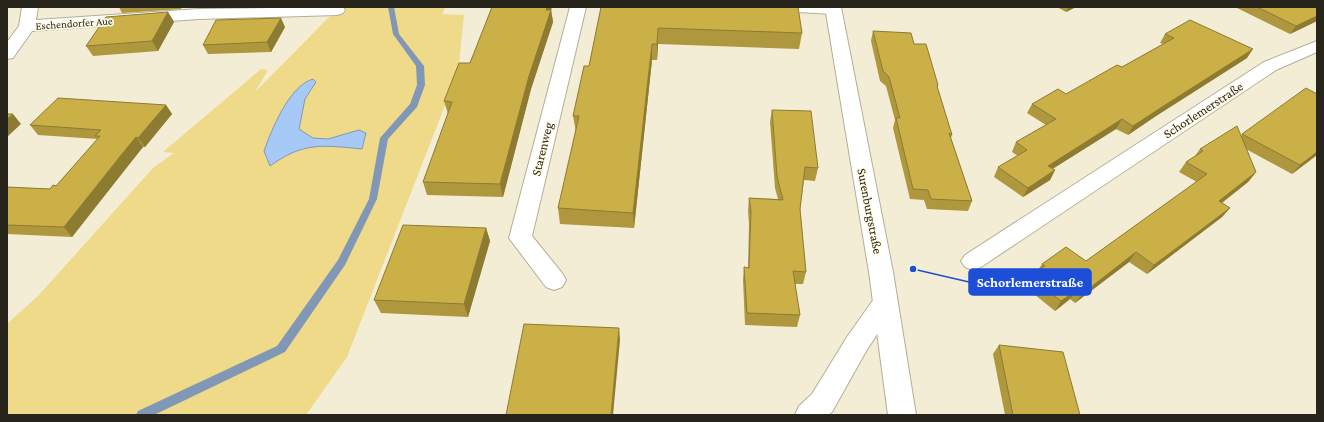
<svg xmlns="http://www.w3.org/2000/svg" width="1324" height="422" viewBox="0 0 1324 422" font-family="'Crimson Pro',serif">
  <style>
    .green { fill: #efda89 }
    .water { fill: #a7c9f8; stroke: #8098b6 }
    .lines { fill: none; stroke-linecap: round; stroke-linejoin: round }
    .stream { fill: #8098b6; fill-rule: evenodd }
    .minor-casing { stroke: #b4ae97; stroke-width: 2 }
    .tertiary-casing { stroke: #b4ae97; stroke-width: 2 }
    .minor { fill: #fff; fill-rule: evenodd }
    .tertiary { fill: #fff; fill-rule: evenodd }
    .wall { fill: #ae973d }
    .shaded-wall { fill: #8d7b32 }
    .building { fill: #cab047; stroke: #8d7b32 }
    .labels { text-anchor: middle; dominant-baseline: central; stroke-width: 3.5; stroke-linejoin: round; paint-order: stroke }
    .far-street-label { font-size: 11px; fill: #26241b; stroke: #fffae7 }
    .street-label { font-size: 13px; fill: #26241b; stroke: #fffae7 }
    .leader { fill: none; stroke: #1d4ed8; stroke-width: 1.5 }
    .callout-dot { fill: #1d4ed8; stroke: #fffae7; stroke-width: 1.5 }
    .callout { fill: #1d4ed8; stroke: #1d4ed8; stroke-width: 1.5 }
    .callout-label { font-size: 14px; text-anchor: middle; font-weight: bold; fill: #fff }
  </style>
  <rect width="100%" height="100%" fill="#f3edd5"/>
  <!-- green -->
  <path class="green" d="M 339,7 L 446,7 L 442,14 L 464,15 L 458,72 L 347,357 L 306,415 L 7,415 L 7,324 L 38,296 L 153,168 L 174,153 L 163,152 L 261,69 L 268,70 L 255,92 Z"/>
  <!-- water -->
  <path class="water" d="M 313,79 L 316,82 L 305,99 L 299,129 L 313,138 L 328,139 L 359,130 L 366,133 L 362,149 C 322,145 303,142 270,166 L 264,151 C 272,129 289,86 313,79 Z"/>
  <g class="lines">
    <!-- stream -->
    <path class="stream" d="M 388,7 L 394,7 L 399,34 L 424,66 L 425,85 L 417,107 L 388,139 L 377,199 L 345,265 L 285,352 L 154,415 L 136,415 L 138,411 L 277,346 L 338,260 L 369,199 L 380,138 L 410,104 L 417,85 L 416,66 L 393,34 Z"/>
    <!-- minor casing -->
    <g class="minor-casing">
      <path id="minor" d="M 22,7 L 38,7 L 36,20 L 199,9 L 343,7 L 345,10 L 343,13 L 337,15 L 199,19 L 32,31 L 13,58 L 7,59 L 7,42 L 19,26 Z
        M 570,7 L 586,7 L 532,236 L 562,273 L 566,280 L 562,287 L 554,290 L 546,287 L 509,238 Z
        M 789,7 L 840,7 L 841,9 L 839,12 L 833,14 L 797,12 L 791,10 Z
        M 1317,41 L 1317,52 L 1276,70 L 981,267 L 973,270 L 965,267 L 961,261 L 965,255 L 1264,62 Z
        M 885,293 L 894,296 L 897,303 L 865,353 L 832,412 L 828,415 L 795,415 L 799,406 L 812,394 L 847,337 L 876,296 Z"/>
    </g>
    <!-- tertiary casing -->
    <g class="tertiary-casing">
      <path id="tertiary" d="M 825,7 L 841,7 L 893,272 L 916,415 L 888,415 L 869,272 Z"/>
    </g>
    <!-- minor -->
    <use href="#minor" class="minor"/>
    <!-- tertiary -->
    <use href="#tertiary" class="tertiary"/>
  </g>
  <!-- wall -->
  <path class="wall" d="M 119,7 L 182,7 L 181,9 L 122,13 Z
    M 492,7 L 552,7 L 551,10 L 553,22 L 531,89 L 503,197 L 427,195 L 423,182 L 448,114 L 444,101 L 470,63 Z
    M 601,7 L 802,33 L 799,49 L 658,44 L 657,60 L 652,60 L 634,228 L 560,224 L 558,208 L 576,132 L 573,116 L 589,66 Z
    M 1057,7 L 1076,7 L 1066,12 Z
    M 1235,7 L 1317,7 L 1317,21 L 1290,34 Z
    M 168,12 L 174,22 L 158,51 L 93,56 L 86,46 Z
    M 285,27 L 271,52 L 208,54 L 203,45 Z
    M 873,31 L 914,44 L 938,85 L 937,88 L 952,135 L 951,138 L 972,201 L 968,211 L 927,209 L 924,200 L 910,199 L 893,128 L 895,120 L 886,86 L 880,81 L 871,41 Z
    M 1165,34 L 1247,58 L 1156,116 L 1128,135 L 1116,129 L 1052,169 L 1055,170 L 1050,180 L 1023,197 L 994,177 L 998,167 L 1018,156 L 1012,152 L 1016,142 L 1046,125 L 1027,113 L 1032,104 L 1066,94 L 1122,67 L 1163,44 L 1160,43 Z
    M 1317,94 L 1317,155 L 1292,174 L 1246,149 L 1256,172 L 1248,182 L 1222,203 L 1230,208 L 1222,217 L 1147,274 L 1129,262 L 1075,303 L 1070,299 L 1055,311 L 1024,286 L 1030,276 L 1038,270 L 1042,264 L 1086,261 L 1197,182 L 1179,172 L 1186,162 L 1195,156 L 1200,149 L 1241,136 L 1242,134 Z
    M 166,105 L 172,114 L 145,147 L 143,147 L 130,163 L 72,237 L 7,234 L 7,187 L 50,189 L 56,186 L 98,139 L 38,135 L 30,125 Z
    M 772,110 L 818,168 L 815,181 L 804,180 L 800,209 L 806,272 L 803,284 L 795,284 L 800,315 L 797,327 L 745,325 L 743,280 L 744,267 L 748,268 L 749,224 L 748,211 L 749,198 L 778,199 L 775,188 L 770,122 Z
    M 486,228 L 490,241 L 468,317 L 381,313 L 374,300 Z
    M 999,345 L 1080,415 L 1005,415 L 993,354 Z"/>
  <!-- shaded-wall -->
  <path class="shaded-wall" d="M 547,7 L 552,7 L 549,16 L 551,10 L 553,22 L 531,89 L 503,197 L 500,184 Z
    M 1069,7 L 1076,7 L 1066,12 Z
    M 168,12 L 174,22 L 158,51 L 152,41 Z
    M 1317,16 L 1317,21 L 1290,34 L 1296,26 Z
    M 281,18 L 285,27 L 271,52 L 267,42 Z
    M 658,28 L 658,44 L 657,60 L 657,44 Z
    M 652,44 L 652,60 L 634,228 L 633,213 Z
    M 1253,49 L 1247,58 L 1156,116 L 1128,135 L 1133,126 L 1162,107 Z
    M 166,105 L 172,114 L 145,147 L 138,138 Z
    M 13,114 L 21,124 L 7,137 L 7,119 Z
    M 1122,119 L 1116,129 L 1043,175 L 1048,166 Z
    M 136,137 L 143,147 L 72,237 L 64,227 Z
    M 1317,152 L 1317,155 L 1292,174 L 1300,165 Z
    M 1055,170 L 1050,180 L 1023,197 L 1028,188 Z
    M 1256,172 L 1248,182 L 1211,211 L 1219,201 Z
    M 1230,208 L 1222,217 L 1147,274 L 1154,265 Z
    M 486,228 L 490,241 L 468,317 L 464,304 Z
    M 1136,252 L 1129,262 L 1075,303 L 1082,294 Z
    M 1077,290 L 1070,299 L 1055,311 L 1061,301 Z
    M 619,328 L 620,340 L 613,415 L 611,415 Z"/>
  <!-- building -->
  <path class="building" d="M 492,7 L 547,7 L 546,10 L 551,10 L 529,76 L 500,184 L 423,182 L 452,102 L 444,101 L 459,63 L 470,63 Z
    M 601,7 L 798,7 L 802,33 L 658,28 L 657,44 L 652,44 L 633,213 L 558,208 L 579,116 L 573,116 L 584,66 L 589,66 Z
    M 1257,7 L 1317,7 L 1317,16 L 1296,26 Z
    M 168,12 L 152,41 L 86,46 L 106,17 Z
    M 281,18 L 267,42 L 203,45 L 216,20 Z
    M 1190,20 L 1253,49 L 1162,107 L 1133,126 L 1122,119 L 1048,166 L 1055,170 L 1028,188 L 998,167 L 1027,150 L 1016,142 L 1056,119 L 1032,104 L 1058,89 L 1066,94 L 1117,65 L 1122,67 L 1174,38 L 1165,34 Z
    M 873,31 L 911,33 L 914,44 L 926,44 L 938,85 L 937,86 L 952,135 L 949,133 L 972,201 L 931,199 L 928,190 L 913,189 L 896,118 L 900,118 L 889,77 L 883,71 Z
    M 1306,88 L 1317,94 L 1317,152 L 1300,165 L 1242,134 Z
    M 58,98 L 166,105 L 138,138 L 136,137 L 122,154 L 64,227 L 7,225 L 7,187 L 50,189 L 53,185 L 56,186 L 100,136 L 95,136 L 101,130 L 30,125 Z
    M 772,110 L 811,111 L 818,168 L 805,167 L 800,209 L 806,272 L 793,271 L 800,315 L 747,313 L 744,267 L 749,268 L 751,211 L 749,198 L 783,200 L 777,176 Z
    M 7,114 L 13,114 L 7,119 Z
    M 1237,126 L 1256,172 L 1219,201 L 1230,208 L 1154,265 L 1136,252 L 1082,294 L 1077,290 L 1061,301 L 1030,276 L 1045,266 L 1042,264 L 1066,247 L 1086,261 L 1207,174 L 1186,162 L 1203,151 L 1200,149 Z
    M 403,225 L 486,228 L 464,304 L 374,300 Z
    M 524,324 L 619,328 L 611,415 L 506,415 Z
    M 999,345 L 1063,352 L 1080,415 L 1013,415 Z"/>
  <g class="labels">
    <!-- far-street labels -->
    <g class="far-street-label">
      <text transform="translate(74 23) rotate(-4)">Eschendorfer Aue</text>
    </g>
    <!-- street labels -->
    <g class="street-label">
      <text transform="translate(1203 110) rotate(-33)">Schorlemerstraße</text>
      <text transform="translate(542 149) rotate(-76)">Starenweg</text>
      <text transform="translate(870 211) rotate(79)">Surenburgstraße</text>
    </g>
  </g>
  <!-- callouts -->
  <path class="leader" d="M913 269L969 282"/>
  <circle class="callout-dot" cx="913" cy="269" r="4"/>
  <rect class="callout" x="969" y="269" width="122" height="26" rx="4"/>
  <g class="callout-label">
    <text x="1030" y="287">Schorlemerstraße</text>
  </g>
  <!-- border -->
  <rect width="1324" height="422" fill="none" stroke="#26241b" stroke-width="16"/>
</svg>
